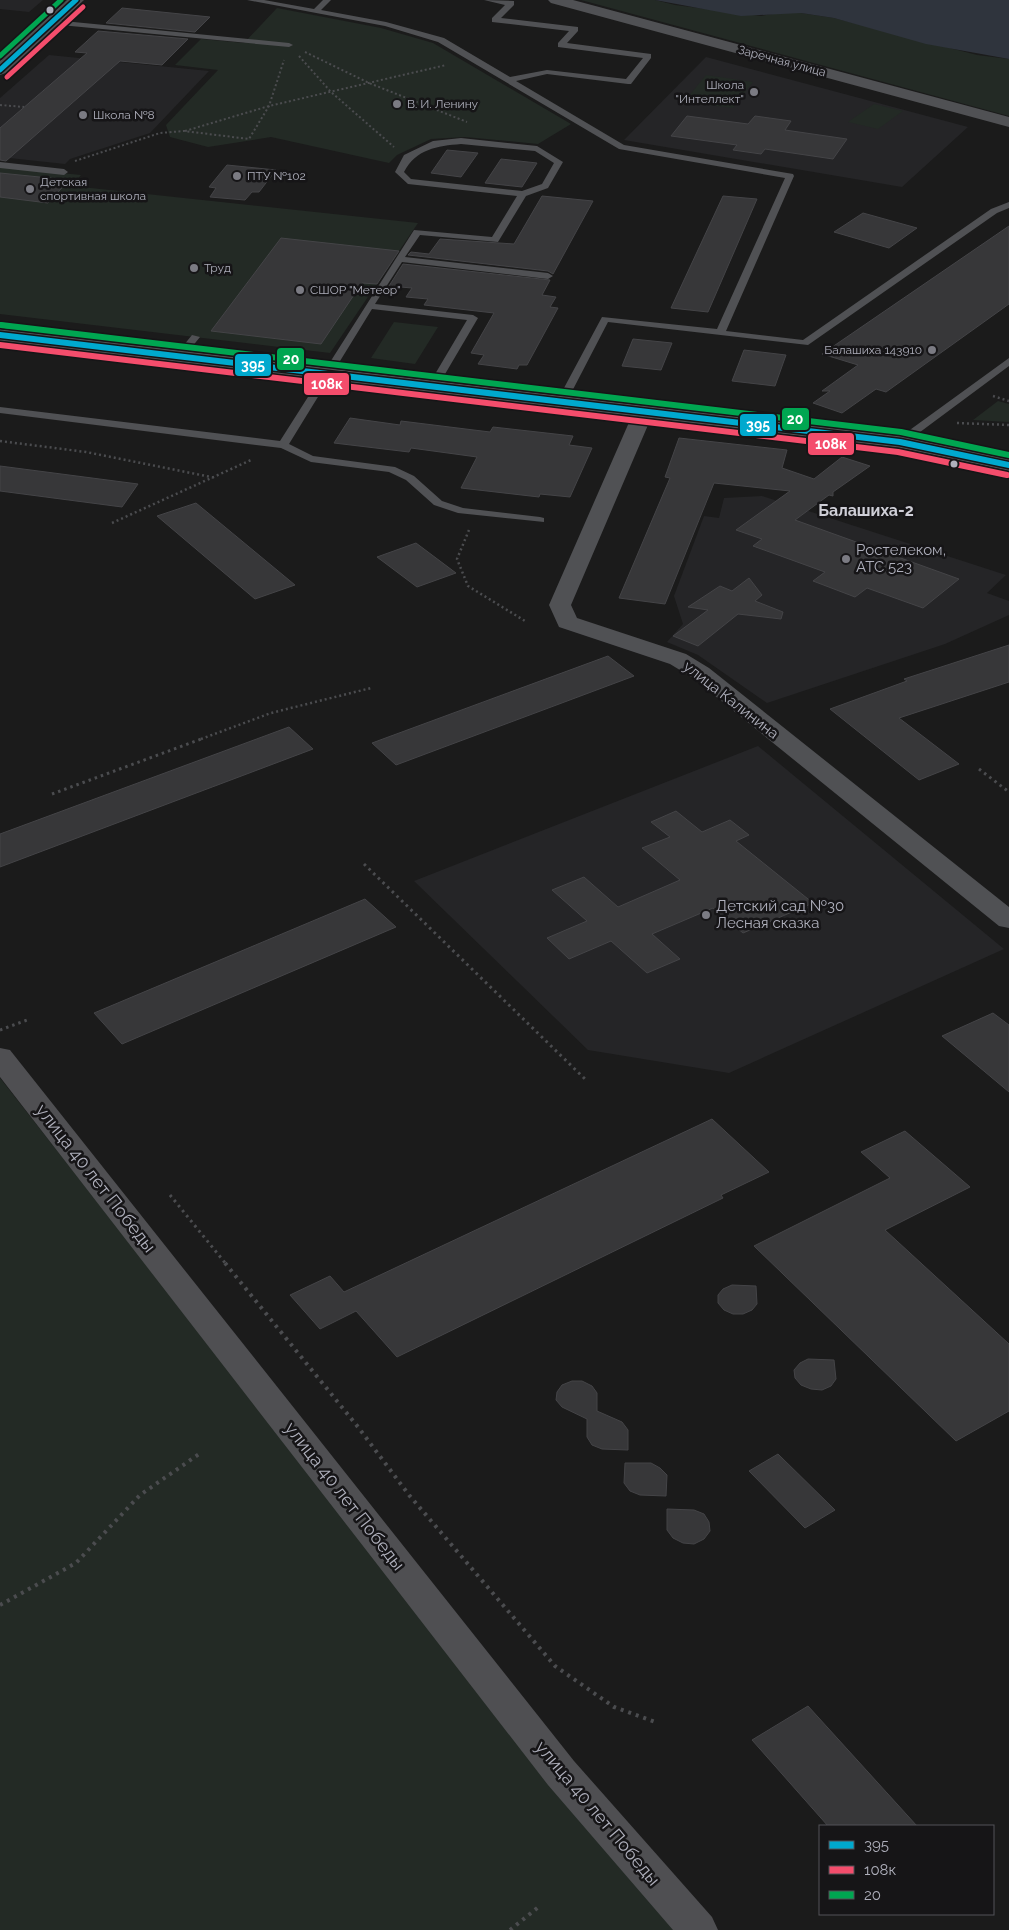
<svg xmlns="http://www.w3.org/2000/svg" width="1009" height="1930" viewBox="0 0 1009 1930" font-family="Raleway,sans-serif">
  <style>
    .built { fill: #252527 }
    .green { fill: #232a25 }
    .water { fill: #2f343d }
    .building { fill: #373739; stroke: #444447 }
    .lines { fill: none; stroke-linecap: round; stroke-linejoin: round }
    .path-far3 { stroke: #4b4c4f; stroke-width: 2; stroke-dasharray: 2 2.5; stroke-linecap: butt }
    .path-far2 { stroke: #4b4c4f; stroke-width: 2.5; stroke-dasharray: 2 3; stroke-linecap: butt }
    .path-far1 { stroke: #4b4c4f; stroke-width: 3; stroke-dasharray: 2.5 4; stroke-linecap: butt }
    .path { stroke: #4b4c4f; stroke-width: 4; stroke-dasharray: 3 5; stroke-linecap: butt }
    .lane { fill: #505154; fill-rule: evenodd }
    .street { fill: #505154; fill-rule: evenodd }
    .secondary { fill: #4f4f52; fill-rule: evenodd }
    .bus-1-far1-casing { stroke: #161517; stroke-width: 8 }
    .bus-1-casing { stroke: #161517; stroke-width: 9 }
    .bus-2-far1-casing { stroke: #161517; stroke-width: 8 }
    .bus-2-casing { stroke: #161517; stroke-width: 9 }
    .bus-3-far1-casing { stroke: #161517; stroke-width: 8 }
    .bus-3-casing { stroke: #161517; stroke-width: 9 }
    .bus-1-far1 { stroke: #00a9ce; stroke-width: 5 }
    .bus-1 { stroke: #00a9ce; stroke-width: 6 }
    .bus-2-far1 { stroke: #f44d6c; stroke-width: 5 }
    .bus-2 { stroke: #f44d6c; stroke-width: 6 }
    .bus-3-far1 { stroke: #00a651; stroke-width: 5 }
    .bus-3 { stroke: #00a651; stroke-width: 6 }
    .bus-dot { fill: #aeafbb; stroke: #161517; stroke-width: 2 }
    .poi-dot { fill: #7b7b83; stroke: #161517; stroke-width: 2 }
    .labels { text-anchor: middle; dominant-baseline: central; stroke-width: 5; stroke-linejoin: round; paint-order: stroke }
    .far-street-label { font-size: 12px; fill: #aeafbb; stroke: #161517 }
    .far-poi-label { font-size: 12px; fill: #aeafbb; stroke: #161517; text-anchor: start }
    .poi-label { font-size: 15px; fill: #aeafbb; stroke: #161517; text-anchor: start }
    .street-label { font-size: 15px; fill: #aeafbb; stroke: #161517 }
    .far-district-label { font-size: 16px; font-weight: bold; fill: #cfcfd7; stroke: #161517 }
    .near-street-label { font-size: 18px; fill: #aeafbb; stroke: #161517 }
    .line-badge { stroke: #161517; stroke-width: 2 }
    .badge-label { font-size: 14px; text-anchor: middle; font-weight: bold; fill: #fff }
  </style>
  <rect width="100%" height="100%" fill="#1b1b1b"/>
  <!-- built -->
  <path class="built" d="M 0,0 L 43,0 L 29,12 L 0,9 Z
    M 49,55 L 209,71 L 150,133 L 70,159 L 65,164 L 0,157 L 0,98 Z
    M 706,57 L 968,127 L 902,187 L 624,140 Z
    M 762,496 L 1006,575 L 987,593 L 1009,601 L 1009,615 L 945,644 L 767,703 L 698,655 L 667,642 L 683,624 L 674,596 L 704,516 L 719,518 L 724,498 Z
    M 758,746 L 1004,949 L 729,1073 L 588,1050 L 414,881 Z"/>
  <!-- green -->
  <path class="green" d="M 581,0 L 655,0 L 675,5 L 761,16 L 779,13 L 801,13 L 834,18 L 977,55 L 1009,59 L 1009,116 Z
    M 277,8 L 381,28 L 433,43 L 571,124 L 538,144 L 465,137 L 431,139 L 397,155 L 389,163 L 271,137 L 208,147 L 170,137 L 166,125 L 218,70 L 175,65 L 201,39 L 244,43 Z
    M 706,75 L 753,82 L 733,108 L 684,102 Z
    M 874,104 L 903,111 L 878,129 L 848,122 Z
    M 0,167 L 81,175 L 72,186 L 418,223 L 330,353 L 0,314 Z
    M 394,322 L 438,327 L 415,364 L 371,358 Z
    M 998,401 L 1009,404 L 1009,422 L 973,420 Z
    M 0,1078 L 531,1755 L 676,1930 L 0,1930 Z"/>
  <!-- water -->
  <path class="water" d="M 655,0 L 1009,0 L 1009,59 L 926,44 L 834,18 L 801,13 L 741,16 Z"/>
  <!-- building -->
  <path class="building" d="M 122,8 L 210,17 L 195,32 L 106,23 Z
    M 98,31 L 188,39 L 162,65 L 120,61 L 6,161 L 0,160 L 0,128 L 87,53 L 75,52 Z
    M 687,116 L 748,124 L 755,116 L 791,121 L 785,130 L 847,139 L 833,159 L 765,149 L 761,154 L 733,150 L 737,145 L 671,136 Z
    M 447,150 L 478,153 L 461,177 L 431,173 Z
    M 501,159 L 537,163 L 522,187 L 485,183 Z
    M 227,165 L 276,170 L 259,192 L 252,192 L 245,200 L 210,197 L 216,188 L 209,187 Z
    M 0,173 L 69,180 L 48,203 L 0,197 Z
    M 542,196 L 593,201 L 553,274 L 548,271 L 408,255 L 411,252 L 429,254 L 440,239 L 514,244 Z
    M 723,196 L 757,199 L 708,312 L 671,308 Z
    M 863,213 L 917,228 L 889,248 L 834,232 Z
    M 1009,226 L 1009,304 L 886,392 L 876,389 L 842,413 L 813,403 L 830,391 L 822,391 L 858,365 L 822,354 Z
    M 281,238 L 399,251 L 377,284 L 362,283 L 321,344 L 211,331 Z
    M 403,264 L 550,280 L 542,295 L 556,297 L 550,307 L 558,308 L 527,365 L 519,365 L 517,369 L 478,364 L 484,355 L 471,353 L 494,313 L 424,305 L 428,299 L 406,297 L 412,288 L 389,286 Z
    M 633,339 L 672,343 L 661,370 L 622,366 Z
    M 744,350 L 786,355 L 775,386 L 732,381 Z
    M 350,418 L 400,425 L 401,421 L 490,432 L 493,427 L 573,436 L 569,445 L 592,448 L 570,497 L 540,494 L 539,497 L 461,488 L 477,457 L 411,448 L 409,452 L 334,443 Z
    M 679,438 L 787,450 L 782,468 L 814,479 L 842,457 L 870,466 L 833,492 L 833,496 L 829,495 L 795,520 L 959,579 L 923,608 L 867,588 L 855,597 L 813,581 L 825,572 L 753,546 L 762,539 L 736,530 L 790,491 L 714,483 L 665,604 L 619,598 L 670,478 L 665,477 Z
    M 0,466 L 138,484 L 122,507 L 0,491 Z
    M 196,503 L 295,585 L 255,599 L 157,516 Z
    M 416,543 L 456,573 L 417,587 L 377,557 Z
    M 749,578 L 762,595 L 755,601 L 783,612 L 781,619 L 738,614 L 698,646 L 673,636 L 708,610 L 688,607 L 720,586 L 732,591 Z
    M 1009,645 L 1009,682 L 899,718 L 959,764 L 919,780 L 830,709 L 907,681 L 904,679 Z
    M 608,656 L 634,676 L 396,765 L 372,743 Z
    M 289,727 L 313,749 L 0,867 L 0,834 Z
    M 676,811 L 702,832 L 730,820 L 749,835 L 736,841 L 813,903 L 743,933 L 713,908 L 652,934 L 680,959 L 647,973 L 611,941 L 569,959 L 547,938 L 587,921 L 552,890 L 584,877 L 618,907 L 680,880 L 642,848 L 670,837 L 651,822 Z
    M 365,899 L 396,927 L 122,1044 L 94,1013 Z
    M 993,1013 L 1009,1025 L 1009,1092 L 942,1036 Z
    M 712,1119 L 769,1172 L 721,1195 L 723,1198 L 397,1357 L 356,1311 L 320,1329 L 290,1295 L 330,1276 L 344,1292 Z
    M 905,1131 L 970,1187 L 885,1230 L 1009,1344 L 1009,1411 L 956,1441 L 754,1246 L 890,1178 L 861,1152 Z
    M 732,1285 L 756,1286 L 757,1304 L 752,1310 L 743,1314 L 733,1314 L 724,1310 L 718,1303 L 718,1295 L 723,1289 Z
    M 808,1359 L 834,1360 L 836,1379 L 831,1386 L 822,1390 L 811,1389 L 801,1385 L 795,1378 L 794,1370 L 800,1363 Z
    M 572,1381 L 582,1381 L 592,1386 L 597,1393 L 597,1411 L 622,1422 L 628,1430 L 628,1450 L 602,1449 L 592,1445 L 587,1437 L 587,1419 L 562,1407 L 556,1400 L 557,1392 L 562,1385 Z
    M 778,1454 L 835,1510 L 805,1528 L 749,1471 Z
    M 625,1463 L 651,1463 L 660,1468 L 667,1475 L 666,1496 L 640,1495 L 630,1491 L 624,1483 Z
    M 667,1509 L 694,1510 L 704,1514 L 709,1522 L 710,1531 L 704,1539 L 694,1544 L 683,1543 L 673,1538 L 667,1530 Z
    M 808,1706 L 917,1826 L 828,1826 L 752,1740 Z"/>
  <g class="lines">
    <!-- path-far3 -->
    <path class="path-far3" d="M 305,52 L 369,83 L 467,122
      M 299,56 L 331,92 L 394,147
      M 0,105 L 24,107
      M 185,131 L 269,106 L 446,65
      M 75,161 L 160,133 L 184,131 L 249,139 L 269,106 L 284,60"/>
    <!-- path-far2 -->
    <path class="path-far2" d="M 993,396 L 1009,401
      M 957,423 L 1009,425
      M 0,441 L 86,452 L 216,478
      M 112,523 L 251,460
      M 469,530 L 457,559 L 468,586 L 525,621
      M 201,739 L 271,713 L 371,688"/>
    <!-- path-far1 -->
    <path class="path-far1" d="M 979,769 L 1009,792
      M 52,794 L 204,738
      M 364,864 L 585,1079
      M 0,1030 L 27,1020
      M 170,1195 L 226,1264"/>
    <!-- path -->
    <path class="path" d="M 225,1263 L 358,1427 L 409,1495 L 555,1666 L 614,1707 L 655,1722
      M 0,1605 L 76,1563 L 140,1495 L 202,1452
      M 510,1930 L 541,1905"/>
    <!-- lane -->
    <path class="lane" d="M 247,0 L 264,0 L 314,9 L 323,0 L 331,0 L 321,10 L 386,22 L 444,38 L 510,77 L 547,70 L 626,79 L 643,58 L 558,47 L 558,43 L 569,31 L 492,22 L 492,18 L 505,5 L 484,0 L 514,1 L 514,5 L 501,18 L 578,27 L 578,31 L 567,43 L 651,54 L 651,58 L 631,84 L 628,84 L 547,74 L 516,81 L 624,145 L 793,174 L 794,176 L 726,331 L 803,340 L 991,209 L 1009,202 L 1009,208 L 997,213 L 808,345 L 608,322 L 567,401 L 562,404 L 558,403 L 557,401 L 602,317 L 717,329 L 785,178 L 619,149 L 438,42 L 385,26 Z
      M 53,20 L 289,43 L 293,45 L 289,47 L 50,24 L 49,22 Z
      M 461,138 L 537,146 L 563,162 L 548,188 L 526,196 L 498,242 L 420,235 L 405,257 L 548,273 L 553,276 L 548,279 L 402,262 L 375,304 L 473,315 L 478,318 L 438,386 L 433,389 L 428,386 L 467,320 L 372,309 L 289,444 L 313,456 L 395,467 L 414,476 L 442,501 L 463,508 L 540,517 L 544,518 L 544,522 L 458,513 L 434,505 L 406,480 L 389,472 L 311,462 L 281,448 L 0,413 L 0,407 L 280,441 L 414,230 L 492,237 L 517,196 L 408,184 L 395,172 L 404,155 L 433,141 ZM 461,144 L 535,151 L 554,163 L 542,184 L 522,191 L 411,179 L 404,172 C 416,149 437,146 461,144 Z
      M 0,162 L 64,169 L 68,172 L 64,175 L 0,168 Z
      M 192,335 L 200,337 L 183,358 L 177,358 L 175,356 Z
      M 1009,358 L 1009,366 L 904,444 L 896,444 L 896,440 Z"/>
    <!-- street -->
    <path class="street" d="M 548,0 L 573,0 L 1009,117 L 1009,127 L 551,3 Z
      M 644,405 L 651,407 L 654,411 L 571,605 L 577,618 L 686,654 L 709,668 L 1009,907 L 1009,928 L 999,926 L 693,678 L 670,664 L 559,627 L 549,605 L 634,411 L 637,407 Z"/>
    <!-- secondary -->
    <path class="secondary" d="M 67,0 L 84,0 L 6,73 L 0,75 L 0,61 Z
      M 0,329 L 900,436 L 1009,459 L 1009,471 L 900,448 L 0,341 Z
      M 0,1048 L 10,1050 L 574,1761 L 712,1917 L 718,1930 L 673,1930 L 548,1785 L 0,1077 Z"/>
    <!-- bus-1-far1 casing -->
    <g class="bus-1-far1-casing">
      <path id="bus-1-far1" d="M 0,70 L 76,0"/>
    </g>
    <!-- bus-1 casing -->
    <g class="bus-1-casing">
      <path id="bus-1" d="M 0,335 L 900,442 L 1009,465"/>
    </g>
    <!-- bus-2-far1 casing -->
    <g class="bus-2-far1-casing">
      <path id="bus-2-far1" d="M 7,77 L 83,7"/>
    </g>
    <!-- bus-2 casing -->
    <g class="bus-2-casing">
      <path id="bus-2" d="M 0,345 L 898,452 L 1007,475"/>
    </g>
    <!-- bus-3-far1 casing -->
    <g class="bus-3-far1-casing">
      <path id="bus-3-far1" d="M 0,56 L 61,0
        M 1,325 L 8,326"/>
    </g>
    <!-- bus-3 casing -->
    <g class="bus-3-casing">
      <path id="bus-3" d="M 1,325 L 901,432 L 1009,455"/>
    </g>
    <!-- bus-1-far1 -->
    <use href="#bus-1-far1" class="bus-1-far1"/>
    <!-- bus-1 -->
    <use href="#bus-1" class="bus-1"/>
    <!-- bus-2-far1 -->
    <use href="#bus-2-far1" class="bus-2-far1"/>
    <!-- bus-2 -->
    <use href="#bus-2" class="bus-2"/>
    <!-- bus-3-far1 -->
    <use href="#bus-3-far1" class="bus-3-far1"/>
    <!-- bus-3 -->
    <use href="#bus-3" class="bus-3"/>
  </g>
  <!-- markers -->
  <g class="bus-dot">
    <circle cx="50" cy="10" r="4.5"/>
    <circle cx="954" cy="464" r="4.5"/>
  </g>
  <g class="poi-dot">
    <circle cx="754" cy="92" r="5"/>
    <circle cx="397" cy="104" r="5"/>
    <circle cx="83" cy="115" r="5"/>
    <circle cx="237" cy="176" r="5"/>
    <circle cx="30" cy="189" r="5"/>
    <circle cx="194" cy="268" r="5"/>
    <circle cx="300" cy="290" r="5"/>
    <circle cx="932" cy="350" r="5"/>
    <circle cx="846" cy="559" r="5"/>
    <circle cx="706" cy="915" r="5"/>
  </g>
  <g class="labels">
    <!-- far-street labels -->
    <g class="far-street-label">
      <text transform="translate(782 61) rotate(15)">Заречная улица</text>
    </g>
    <!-- far-poi labels -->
    <g class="far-poi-label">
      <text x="744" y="85" text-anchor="end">Школа<tspan x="744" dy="14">"Интеллект"</tspan></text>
      <text x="407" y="104">В. И. Ленину</text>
      <text x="93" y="115">Школа №8</text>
      <text x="247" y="176">ПТУ №102</text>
      <text x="40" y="182">Детская<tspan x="40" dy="14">спортивная школа</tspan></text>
      <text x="204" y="268">Труд</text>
      <text x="310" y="290">СШОР "Метеор"</text>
      <text x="922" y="350" text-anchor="end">Балашиха 143910</text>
    </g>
    <!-- poi labels -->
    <g class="poi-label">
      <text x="856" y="550">Ростелеком,<tspan x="856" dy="17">АТС 523</tspan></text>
      <text x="716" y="906">Детский сад №30<tspan x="716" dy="17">Лесная сказка</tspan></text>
    </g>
    <!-- street labels -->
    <g class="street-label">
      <text transform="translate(731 700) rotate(38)">улица Калинина</text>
    </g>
    <!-- far-district labels -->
    <g class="far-district-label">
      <text x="866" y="510">Балашиха-2</text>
    </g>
    <!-- near-street labels -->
    <g class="near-street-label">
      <text transform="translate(96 1178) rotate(52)">улица 40 лет Победы</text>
      <text transform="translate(345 1496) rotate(52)">улица 40 лет Победы</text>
      <text transform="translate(598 1813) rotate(50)">улица 40 лет Победы</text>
    </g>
  </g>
  <g class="line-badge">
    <rect x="276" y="347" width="29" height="24" rx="5" fill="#00a651"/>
    <rect x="234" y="353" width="38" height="24" rx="5" fill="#00a9ce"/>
    <rect x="303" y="372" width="47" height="24" rx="5" fill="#f44d6c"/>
    <rect x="781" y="407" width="29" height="24" rx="5" fill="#00a651"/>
    <rect x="739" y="413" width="38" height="24" rx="5" fill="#00a9ce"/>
    <rect x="807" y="432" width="48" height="24" rx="5" fill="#f44d6c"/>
  </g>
  <g class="badge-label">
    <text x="291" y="364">20</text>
    <text x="253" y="370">395</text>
    <text x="327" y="389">108к</text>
    <text x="795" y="424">20</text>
    <text x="758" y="430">395</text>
    <text x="831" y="449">108к</text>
  </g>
  <!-- legend -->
  <rect x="819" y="1825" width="175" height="90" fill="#161517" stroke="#535359"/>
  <rect x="829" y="1841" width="25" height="8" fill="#00a9ce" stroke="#535359"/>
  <text x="864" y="1850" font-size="15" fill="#aeafbb">395</text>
  <rect x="829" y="1866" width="25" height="8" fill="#f44d6c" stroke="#535359"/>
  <text x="864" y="1875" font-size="15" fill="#aeafbb">108к</text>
  <rect x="829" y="1891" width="25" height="8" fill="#00a651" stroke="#535359"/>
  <text x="864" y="1900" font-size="15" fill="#aeafbb">20</text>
</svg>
